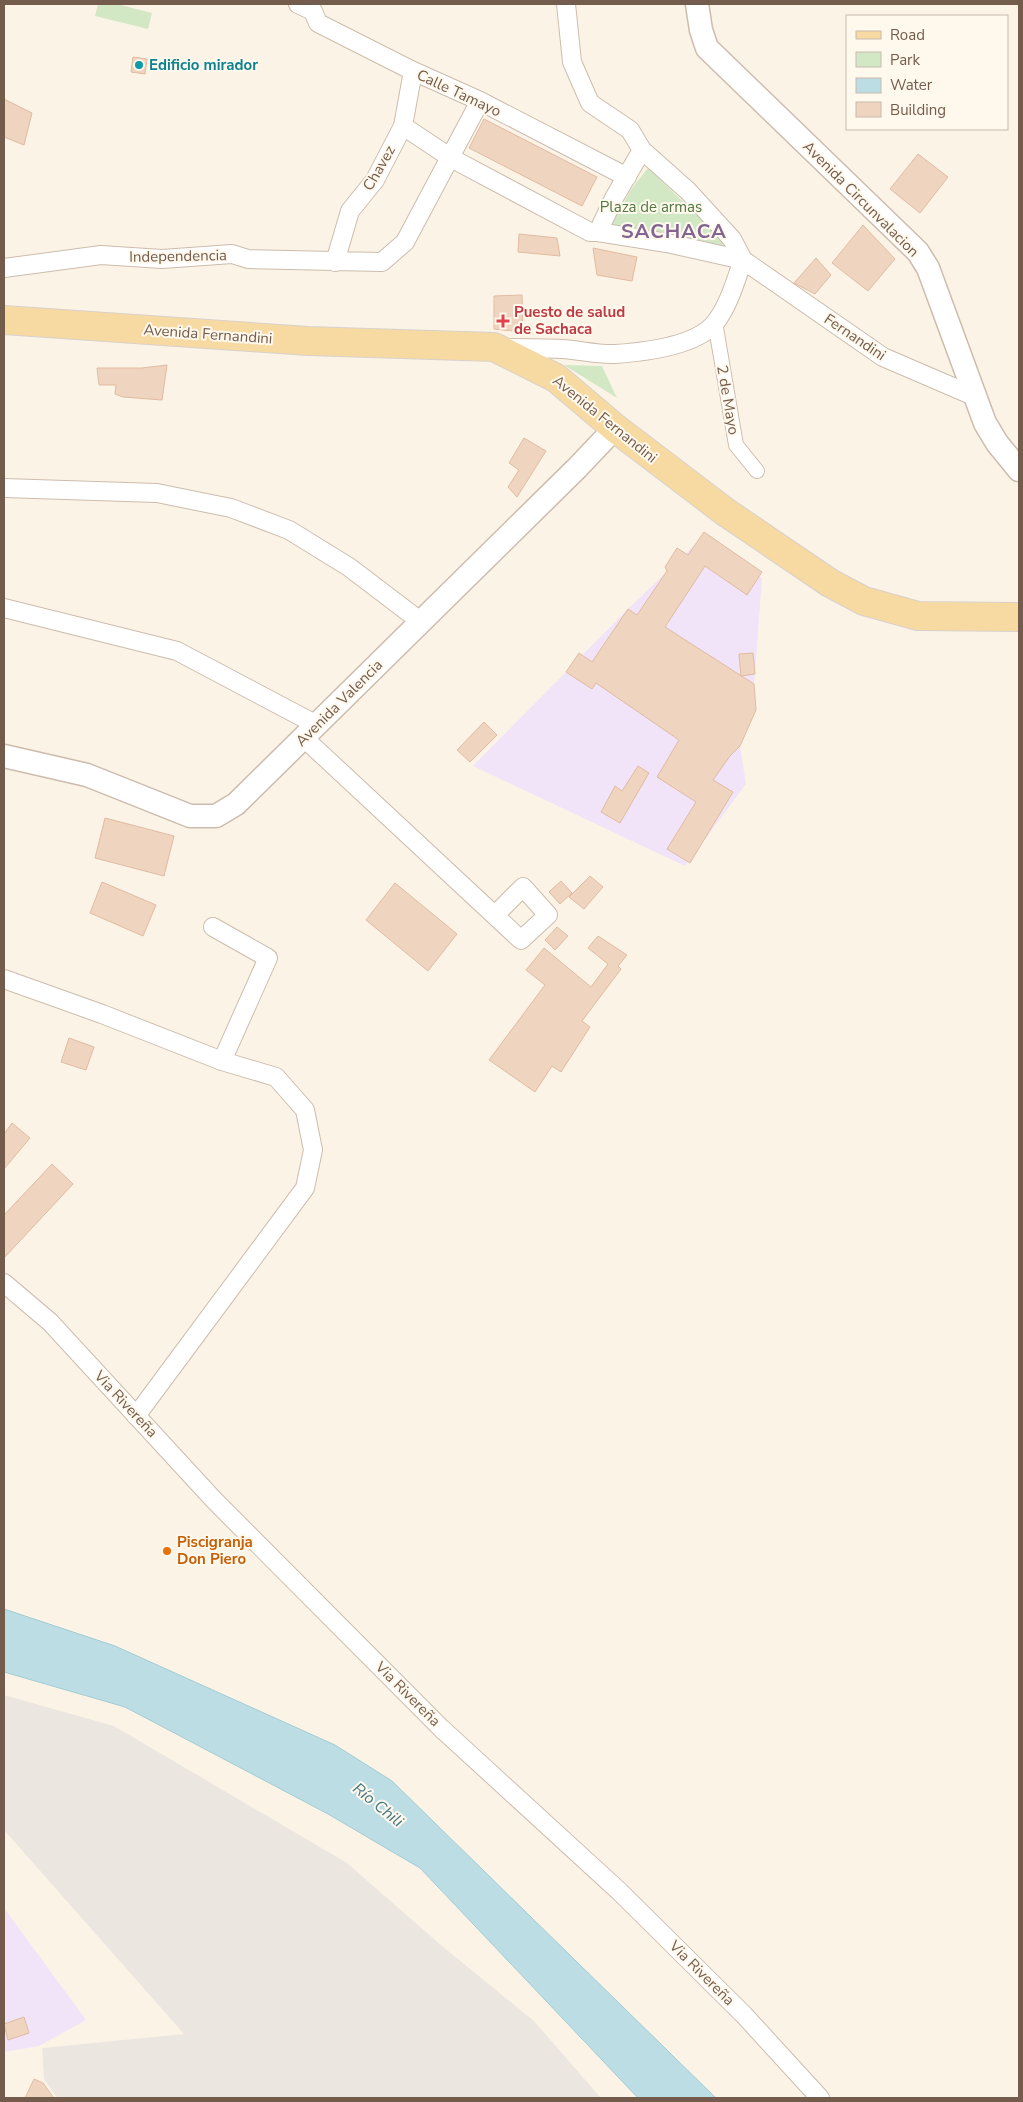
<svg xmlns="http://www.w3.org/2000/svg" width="1023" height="2102" viewBox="0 0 1023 2102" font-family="'Nunito Sans',sans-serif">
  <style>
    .industrial { fill: #ece6e0 }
    .education { fill: #f1e3f8 }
    .green { fill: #d2e8c5 }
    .water { fill: #bcdde4; stroke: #a2ccd5 }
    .building { fill: #efd4bf; stroke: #e1bba1 }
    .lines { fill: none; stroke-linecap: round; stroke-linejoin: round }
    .pedestrian-casing { stroke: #cdbcad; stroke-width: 16 }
    .minor-casing { stroke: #cdbcad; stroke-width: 20 }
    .tertiary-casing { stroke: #cdbcad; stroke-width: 25 }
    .primary-casing { stroke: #d8d1cd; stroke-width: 30 }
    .pedestrian { stroke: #fff; stroke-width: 14 }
    .minor { stroke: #fff; stroke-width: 18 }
    .tertiary { stroke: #fff; stroke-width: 22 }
    .primary { stroke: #f7daa2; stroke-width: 28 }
    .culture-dot { fill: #0f9aa8; stroke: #fef8ed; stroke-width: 2 }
    .health-dot { fill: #e0444e; stroke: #fef8ed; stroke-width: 2 }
    .food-dot { fill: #e8710a; stroke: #fef8ed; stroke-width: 2 }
    .labels { text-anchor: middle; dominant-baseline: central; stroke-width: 4; stroke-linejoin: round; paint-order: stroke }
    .culture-label { font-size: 15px; font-weight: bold; fill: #0d838f; stroke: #fef8ed; text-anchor: start }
    .street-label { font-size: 15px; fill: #745c4c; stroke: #fef8ed }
    .park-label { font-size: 15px; fill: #537844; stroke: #fef8ed }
    .health-label { font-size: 15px; font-weight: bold; fill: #be3a42; stroke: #fef8ed; text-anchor: start }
    .food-label { font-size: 15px; font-weight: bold; fill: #c56008; stroke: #fef8ed; text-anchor: start }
    .water-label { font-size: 16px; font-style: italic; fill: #477a85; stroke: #fef8ed }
    .district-label { font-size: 20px; font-weight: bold; letter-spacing: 1px; fill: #836490; stroke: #fef8ed }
  </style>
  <rect width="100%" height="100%" fill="#fbf4e6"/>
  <!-- industrial -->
  <path class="industrial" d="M 4,1695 L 114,1726 L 347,1863 L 442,1946 L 534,2021 L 601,2098 L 57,2098 L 44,2079 L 42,2048 L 184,2034 L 4,1830 Z"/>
  <!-- education -->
  <path class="education" d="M 703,537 L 762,578 L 754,685 L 740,746 L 746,784 L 685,866 L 473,766 L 628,609 Z
    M 4,1908 L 86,2020 L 39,2046 L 4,2052 Z"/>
  <!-- green -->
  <path class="green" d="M 98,4 L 117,4 L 152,13 L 148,29 L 95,16 Z
    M 648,168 L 724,241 L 722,246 L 611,225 L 632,188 Z
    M 564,365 L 602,366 L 617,398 Z"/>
  <!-- water -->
  <path class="water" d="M 4,1609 L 115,1646 L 335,1745 L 392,1781 L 716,2098 L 638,2098 L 420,1868 L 328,1814 L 125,1707 L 4,1672 Z"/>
  <!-- building -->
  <path class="building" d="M 133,57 L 147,59 L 145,74 L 131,72 Z
    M 4,99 L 32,113 L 24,145 L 4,137 Z
    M 484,119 L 597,177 L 582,206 L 469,148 Z
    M 918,154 L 948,177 L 920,213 L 890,189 Z
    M 863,225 L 895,259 L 868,291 L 832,263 Z
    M 519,234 L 557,238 L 560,256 L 518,252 Z
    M 593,248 L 637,257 L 632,281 L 597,275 Z
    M 816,258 L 831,275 L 815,294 L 794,283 Z
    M 522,295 L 523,332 L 494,329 L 494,296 Z
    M 167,365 L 162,400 L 123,397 L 115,394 L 116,385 L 99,385 L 97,368 L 142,368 Z
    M 524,438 L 546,451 L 517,497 L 508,487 L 519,470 L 509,463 Z
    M 704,532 L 762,572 L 747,595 L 705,566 L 665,627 L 754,684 L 756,710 L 740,746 L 730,756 L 713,780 L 733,792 L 690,863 L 667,849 L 696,802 L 657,777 L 679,740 L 596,683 L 592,689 L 566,672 L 579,653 L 592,662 L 628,609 L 637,615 L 667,571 L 665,567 L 677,548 L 688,555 Z
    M 753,653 L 755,674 L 741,676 L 739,654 Z
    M 484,722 L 497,735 L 470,762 L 457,750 Z
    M 638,766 L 649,773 L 620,823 L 601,812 L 615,786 L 622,791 Z
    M 105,818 L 174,836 L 164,876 L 95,858 Z
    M 590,876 L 603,887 L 584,909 L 569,897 Z
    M 561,881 L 572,893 L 560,904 L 549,892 Z
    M 102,882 L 156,905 L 143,936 L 90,913 Z
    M 395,883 L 457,934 L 428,971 L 366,920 Z
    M 557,927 L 568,936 L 555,950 L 545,940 Z
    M 598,936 L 627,955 L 618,966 L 621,969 L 582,1021 L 590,1027 L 561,1072 L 552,1066 L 535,1092 L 489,1060 L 545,985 L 526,970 L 544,948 L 591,987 L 608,964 L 588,948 Z
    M 69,1038 L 94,1047 L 86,1070 L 61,1062 Z
    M 12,1123 L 30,1138 L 4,1169 L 4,1134 Z
    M 52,1164 L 73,1184 L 4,1258 L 4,1215 Z
    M 24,2017 L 29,2033 L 8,2040 L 4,2024 Z
    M 34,2079 L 43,2083 L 54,2098 L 25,2098 Z"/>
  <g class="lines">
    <!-- pedestrian casing -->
    <g class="pedestrian-casing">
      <path id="pedestrian" d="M 715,322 L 736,445 L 757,471"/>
    </g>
    <!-- minor casing -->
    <g class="minor-casing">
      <path id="minor" d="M 298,4 L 313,11 L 318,23 L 413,71 L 480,101 L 627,177
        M 403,126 L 451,158 L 590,232 L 598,232 L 667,243 L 743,260 L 883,357 L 976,397
        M 598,232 L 614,198 L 642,150
        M 335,262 L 350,211 L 375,180 L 403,126 L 413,71
        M 4,268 L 101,255 L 162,259 L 232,254 L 248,259 L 382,262 L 405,242 L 480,101
        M 505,348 C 524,348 543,348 562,349 C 579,350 598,355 615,354 C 644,352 696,346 715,323 C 729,305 735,282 743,260 L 732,239 L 688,191 L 642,150 L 630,130 L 590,103 L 572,62 L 566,4
        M 4,488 L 157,493 L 231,508 L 289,530 L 349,567 L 420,621
        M 4,608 L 177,651 L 317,725
        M 303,737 L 521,940 L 548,915 L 523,887 L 495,915
        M 213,927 L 268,958 L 222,1061
        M 4,979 L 102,1014 L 222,1061 L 276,1077 L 305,1110 L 313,1150 L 305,1188 L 136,1416
        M 4,1283 L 50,1322 L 214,1500 L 441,1728 L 619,1891 L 744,2015 L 820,2098"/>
    </g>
    <!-- tertiary casing -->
    <g class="tertiary-casing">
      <path id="tertiary" d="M 697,4 L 701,30 L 707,48 L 918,252 L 928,268 L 985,423 L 997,443 L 1019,470
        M 4,756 L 87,775 L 190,816 L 216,816 L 236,804 L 577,468 L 615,428"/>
    </g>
    <!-- primary casing -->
    <g class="primary-casing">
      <path id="primary" d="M 4,320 L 308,341 L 494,347 L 556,378 L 615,428 L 724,511 L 830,583 L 864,601 L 918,616 L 1019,617"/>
    </g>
    <!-- pedestrian -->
    <use href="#pedestrian" class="pedestrian"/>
    <!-- minor -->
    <use href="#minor" class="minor"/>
    <!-- tertiary -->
    <use href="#tertiary" class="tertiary"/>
    <!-- primary -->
    <use href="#primary" class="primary"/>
  </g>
  <!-- markers -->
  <circle class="culture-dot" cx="139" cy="65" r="5"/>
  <path class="health-dot" d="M500.5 313.5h5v5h5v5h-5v5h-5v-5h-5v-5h5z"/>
  <circle class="food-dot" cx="167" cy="1551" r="5"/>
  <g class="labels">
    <!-- culture labels -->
    <g class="culture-label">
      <text x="149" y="65">Edificio mirador</text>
    </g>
    <!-- street labels -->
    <g class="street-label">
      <text transform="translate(459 93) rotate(25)">Calle Tamayo</text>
      <text transform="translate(379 168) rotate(-60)">Chavez</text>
      <text transform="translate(861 199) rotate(45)">Avenida Circunvalacion</text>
      <text transform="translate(178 256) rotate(-1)">Independencia</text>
      <text transform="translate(208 334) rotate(4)">Avenida Fernandini</text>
      <text transform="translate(855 337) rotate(34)">Fernandini</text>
      <text transform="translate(728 400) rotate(80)">2 de Mayo</text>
      <text transform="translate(605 419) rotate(39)">Avenida Fernandini</text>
      <text transform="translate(339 703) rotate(-45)">Avenida Valencia</text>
      <text transform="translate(126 1404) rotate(47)">Via Rivereña</text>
      <text transform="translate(408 1694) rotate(45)">Via Rivereña</text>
      <text transform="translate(702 1973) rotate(45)">Via Rivereña</text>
    </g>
    <!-- park labels -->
    <g class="park-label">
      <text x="651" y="207">Plaza de armas</text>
    </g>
    <!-- health labels -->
    <g class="health-label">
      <text x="514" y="312">Puesto de salud<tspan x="514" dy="17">de Sachaca</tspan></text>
    </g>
    <!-- food labels -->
    <g class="food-label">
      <text x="177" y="1542">Piscigranja<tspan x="177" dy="17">Don Piero</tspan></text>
    </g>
    <!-- water labels -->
    <g class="water-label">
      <text transform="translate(378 1805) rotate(39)">Río Chili</text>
    </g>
    <!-- district labels -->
    <g class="district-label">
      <text x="674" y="231">SACHACA</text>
    </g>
  </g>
  <!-- border -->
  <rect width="1023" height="2102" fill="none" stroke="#745c4c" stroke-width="10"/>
  <!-- legend -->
  <rect x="846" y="15" width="162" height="115" fill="#fef8ed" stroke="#c7baad"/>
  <rect x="856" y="31" width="25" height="8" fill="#f7daa2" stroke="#c7baad"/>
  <text x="890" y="40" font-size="15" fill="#745c4c">Road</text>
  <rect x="856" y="52" width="25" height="15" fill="#d2e8c5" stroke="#c7baad"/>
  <text x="890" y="65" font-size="15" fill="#745c4c">Park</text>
  <rect x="856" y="78" width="25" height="15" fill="#bcdde4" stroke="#c7baad"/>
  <text x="890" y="90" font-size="15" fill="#745c4c">Water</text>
  <rect x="856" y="102" width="25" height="15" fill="#efd4bf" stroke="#c7baad"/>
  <text x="890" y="115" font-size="15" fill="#745c4c">Building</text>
</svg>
